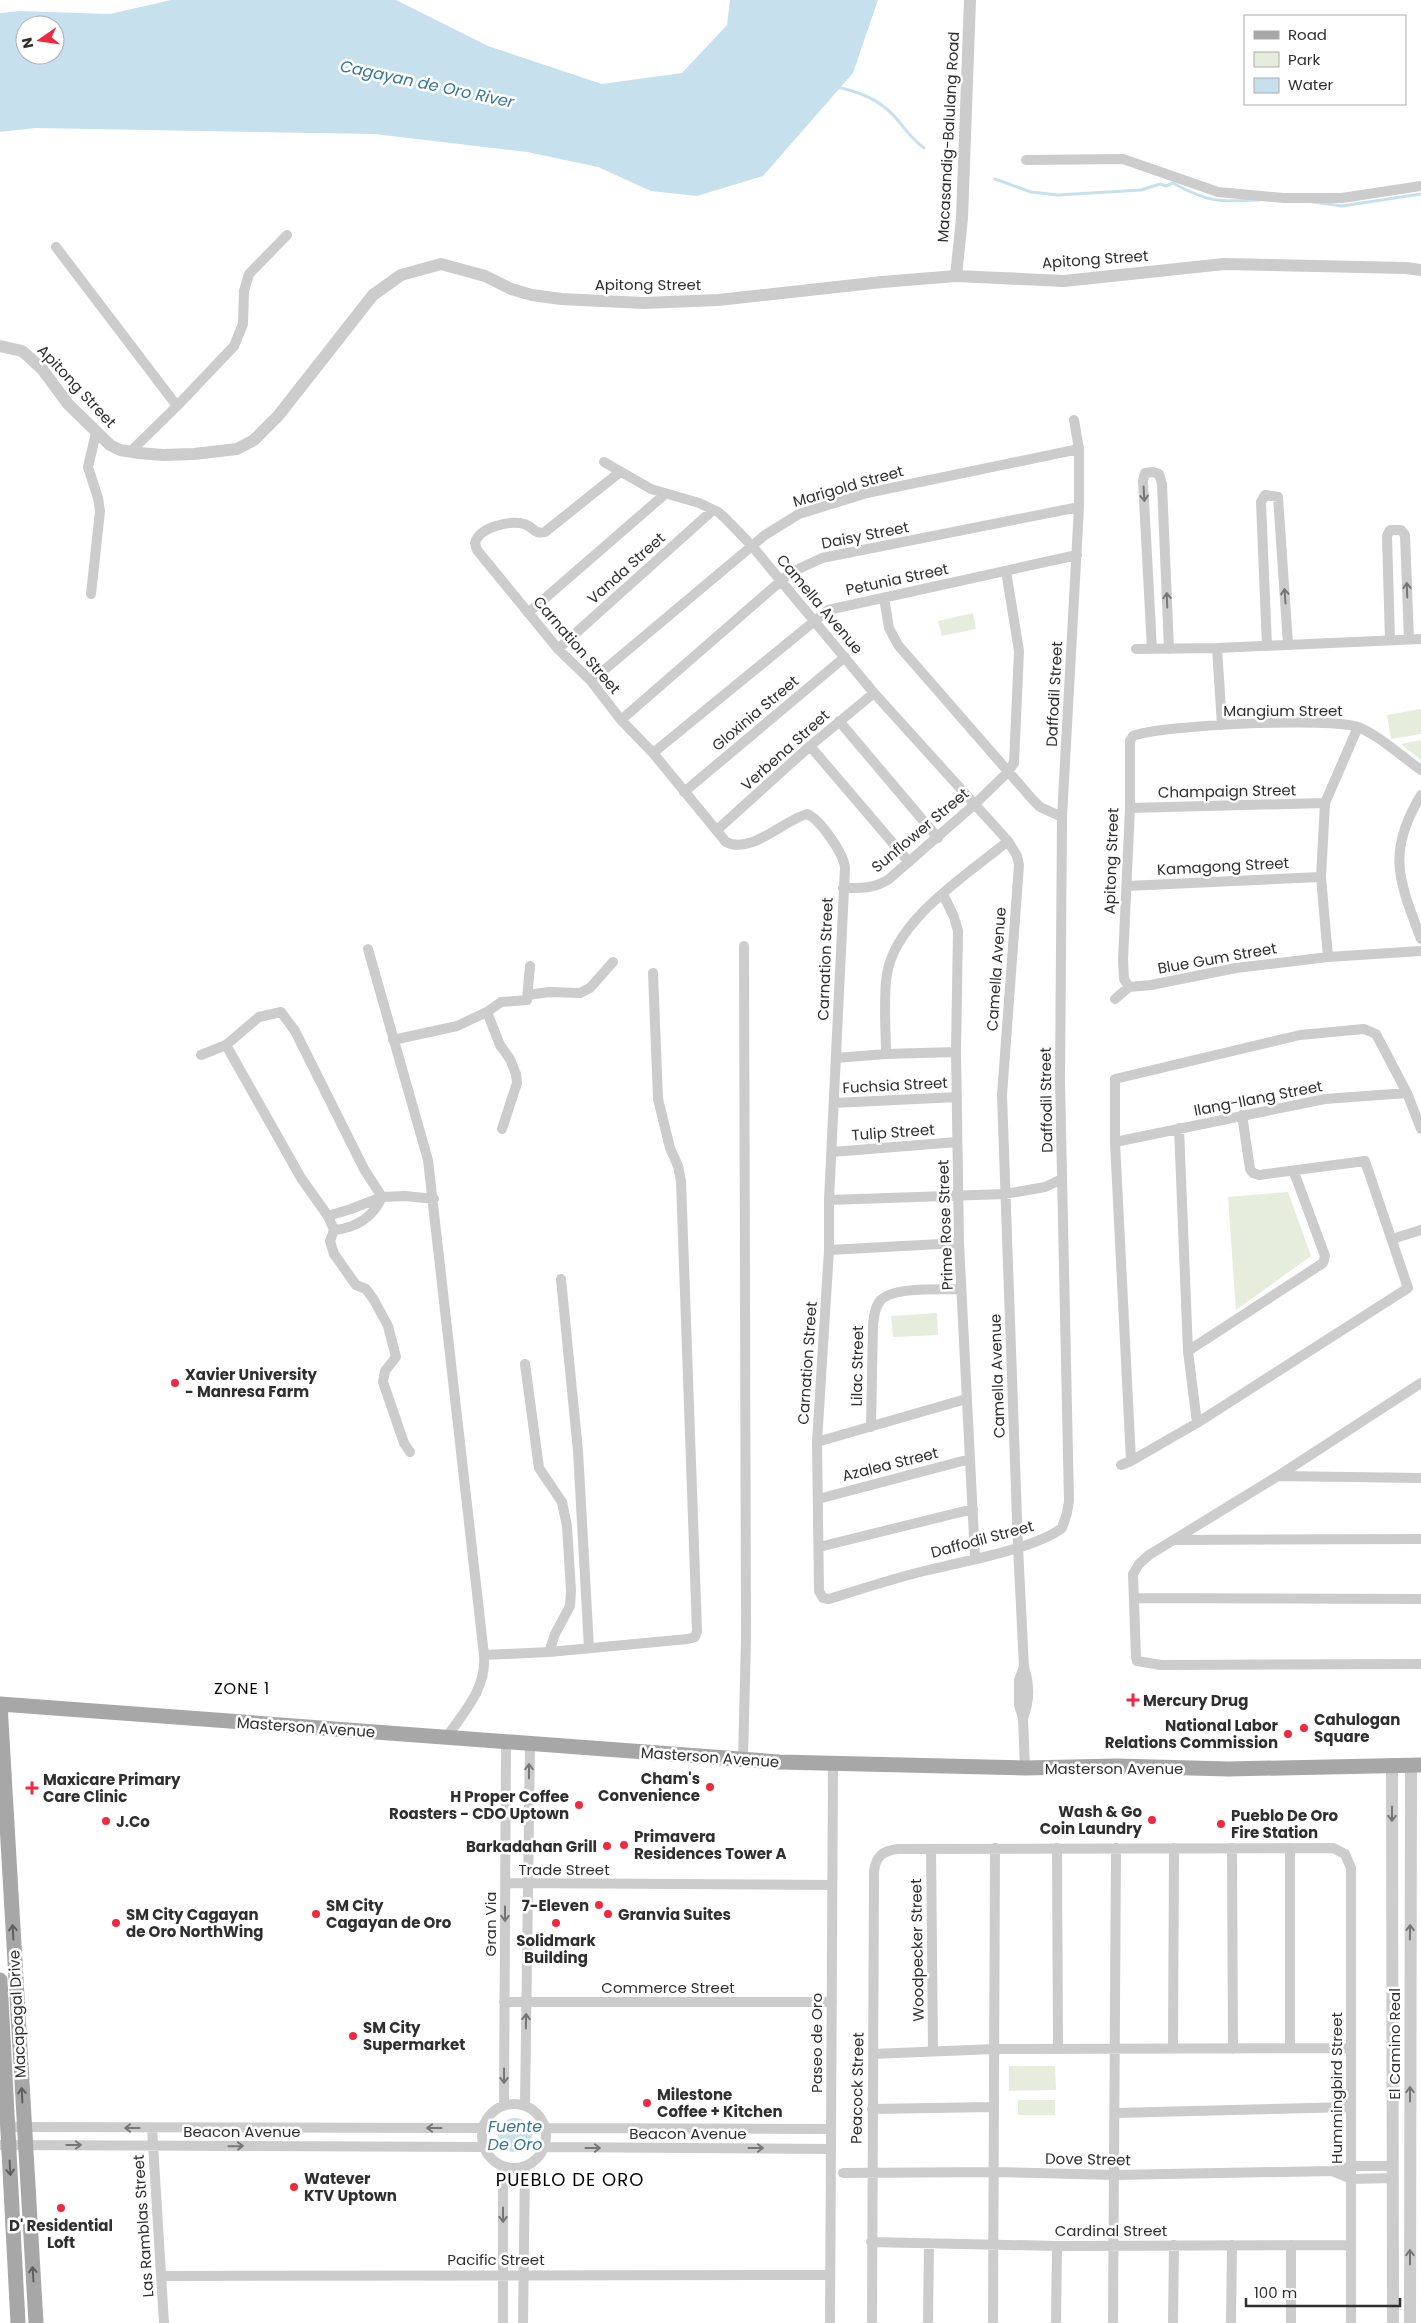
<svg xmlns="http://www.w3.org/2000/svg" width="1421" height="2323" viewBox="0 0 1421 2323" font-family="Poppins,sans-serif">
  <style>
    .green { fill: #e6eddc }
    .water { fill: #c7e0ee; fill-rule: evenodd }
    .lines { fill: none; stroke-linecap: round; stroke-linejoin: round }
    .stream { stroke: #c7e0ee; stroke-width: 3 }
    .minor { stroke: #ccc; stroke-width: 10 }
    .tertiary { stroke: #ccc; stroke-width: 12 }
    .primary { stroke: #a7a7a7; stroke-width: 15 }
    .oneway { stroke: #767676 }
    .oneway2 { stroke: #5f5f5f }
    .poi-dot { fill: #ee2940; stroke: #fff; stroke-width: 2 }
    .labels { text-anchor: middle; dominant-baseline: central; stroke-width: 5; stroke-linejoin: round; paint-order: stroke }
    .street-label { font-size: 15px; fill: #2f2f2f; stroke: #fff }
    .poi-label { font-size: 15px; font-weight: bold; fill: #2f2f2f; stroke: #fff; text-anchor: start }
    .water-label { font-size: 16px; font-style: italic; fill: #387696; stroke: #fff }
    .neighbourhood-label { font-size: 16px; letter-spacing: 1px; fill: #000; stroke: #fff }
    .quarter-label { font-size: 18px; letter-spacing: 1px; fill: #000; stroke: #fff }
  </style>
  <rect width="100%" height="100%" fill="#fff"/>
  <!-- green -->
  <path class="green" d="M 973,613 L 976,629 L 942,636 L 938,621 Z
    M 1421,709 L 1421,734 L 1391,739 L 1387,715 Z
    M 1421,740 L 1421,760 L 1401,744 Z
    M 1288,1192 L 1311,1256 L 1236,1310 L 1228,1197 Z
    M 937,1313 L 938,1335 L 893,1337 L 891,1316 Z
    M 1009,2066 L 1055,2066 L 1056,2090 L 1009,2091 Z
    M 1018,2100 L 1055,2100 L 1055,2115 L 1018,2115 Z"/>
  <!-- water -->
  <path class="water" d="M 171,0 L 396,0 L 488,46 L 602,84 L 682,73 L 727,25 L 730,0 L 878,0 L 853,73 L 763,176 L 697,196 L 651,191 L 598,167 L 527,152 L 374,134 L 35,128 L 0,132 L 0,13 L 20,11 L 110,14 ZM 25,25 L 55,25 L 55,55 L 25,55 Z
    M498 2135a17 17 0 1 1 34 0a17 17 0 1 1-34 0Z"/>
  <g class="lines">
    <!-- stream -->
    <path class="stream" d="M 837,87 C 859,92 879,99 895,117 C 907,130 908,136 924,148
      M 995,179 L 1031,192 L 1058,195 L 1141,190 L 1160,184 L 1166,186 L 1173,183 C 1209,203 1220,202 1259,200
      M 1313,202 L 1342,206 L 1421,194"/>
    <!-- minor -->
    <path class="minor" d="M 1026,160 L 1123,159 L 1218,192 L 1284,198 L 1342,198 L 1421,186
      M 56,247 L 177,406
      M 130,452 L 177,406 L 234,346 L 243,324 L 244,291 L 249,274 L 287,235
      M 604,462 L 651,489 L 699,503 L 718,512 L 725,518 L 752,546 L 874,693 L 1008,841 L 1017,856 L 1019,865 L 1002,1095 L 1018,1547 L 1024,1667 C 1030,1685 1030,1701 1023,1718
      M 620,472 L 545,532 C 534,535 533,526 524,524 C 510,520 479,527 475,543 L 477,550 L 558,649 L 591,681 L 621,720 L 653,753 L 726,842 C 751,855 784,820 807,814 C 820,819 844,854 845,868 L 829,1200 L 829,1250 L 817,1442 L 819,1591 L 823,1598 L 829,1599 C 861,1589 892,1579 924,1571 C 960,1562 1035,1549 1062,1528 L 1067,1513 L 1069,1501 L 1060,1082 L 1062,817 L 1079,507 L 1079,449 L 1074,420
      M 91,594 L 100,511 L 98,498 L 88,467 L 96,433
      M 884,598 L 889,628 L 898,645 L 1033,800 L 1040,807 L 1062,817
      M 528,613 L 664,495
      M 1390,640 L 1387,536 L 1390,530 L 1401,530 L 1405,535 L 1409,639
      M 1267,646 L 1261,502 L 1265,495 L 1278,497 L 1288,644
      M 1217,648 L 1222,725
      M 558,649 L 713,510
      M 1136,649 L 1217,648 L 1421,639
      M 1152,649 L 1143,481 L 1145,473 L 1153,472 L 1159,474 L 1162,484 L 1169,649
      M 591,681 L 765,535 L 799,514 L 867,493 L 1079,449
      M 621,720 L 790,573 L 822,558 L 1079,507
      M 839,721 L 938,838
      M 810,746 L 909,862
      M 653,753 L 828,610 L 1077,555
      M 684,792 L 845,657
      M 1421,795 C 1386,853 1399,880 1421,939
      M 1130,808 L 1325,803
      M 717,830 L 810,746 L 874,693
      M 1127,886 L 1321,877
      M 843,888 C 859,888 875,889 889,879 L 975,804 L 1007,773 L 1014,763 L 1019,651 L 1006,571
      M 943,894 L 954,917 L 958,931 L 956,1052 L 959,1243 L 975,1558
      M 368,949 L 428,1160 L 484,1655 C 487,1688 464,1712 446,1738
      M 1328,957 L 1321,877 L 1325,803 L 1358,727
      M 1129,987 L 1124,979 L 1123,960 L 1130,808 L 1130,741 L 1133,736 C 1159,725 1333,717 1358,727 C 1380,736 1401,756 1421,770
      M 528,995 L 549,992 L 580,993 L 590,988 L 613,962
      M 1115,999 L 1129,987 L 1151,985 L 1236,968 L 1328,957 L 1421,951
      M 487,1012 L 500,1045 L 510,1059 L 516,1074 L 517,1083 L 502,1129
      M 393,1040 L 457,1026 L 487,1012 L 501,1002 L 527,1000 L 530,966
      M 226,1045 L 301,1178 L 328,1216 L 334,1230 C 356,1228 373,1217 382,1197
      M 886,1054 C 886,1030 883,996 887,974 C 896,919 967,875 1008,841
      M 201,1055 L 226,1045 L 259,1017 L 281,1012 L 295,1031 L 364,1169 L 382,1197 L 405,1196 L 434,1199
      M 836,1058 L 886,1054 L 956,1052
      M 834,1103 L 957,1097
      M 1179,1128 L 1188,1351 L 1197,1423
      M 1115,1142 L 1325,1099 L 1407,1093
      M 832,1152 L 957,1142
      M 829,1200 L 1005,1194 L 1045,1187 L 1062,1179
      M 328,1216 L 351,1209 L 382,1197
      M 334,1230 L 330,1241 L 334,1254 L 356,1285 L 366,1289 L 374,1300 L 388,1326 L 396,1357 L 385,1371 L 383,1382 L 404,1443 L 410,1452
      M 1392,1239 L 1421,1230
      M 829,1250 L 959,1243
      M 561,1279 L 578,1451 L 589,1648
      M 1188,1351 L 1323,1263 L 1325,1256 L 1294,1172
      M 525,1364 L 539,1468 L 562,1502 L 567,1526 L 571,1591 L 570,1606 L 555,1634 L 549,1652
      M 1421,1383 L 1278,1476 L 1149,1555 L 1139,1564 L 1133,1574 L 1136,1657 L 1137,1661 L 1161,1665 L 1421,1664
      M 871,1427 L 873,1324 C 874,1316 875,1307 880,1301 C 892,1286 942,1290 961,1289
      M 817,1442 L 966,1399
      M 1131,1461 L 1115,1142 L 1115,1079 L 1300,1035 L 1364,1029 L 1376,1034 L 1407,1093 L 1421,1129
      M 1121,1465 L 1131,1461 L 1197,1423 L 1408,1288 L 1365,1161 L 1259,1175 L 1253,1173 L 1250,1169 L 1242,1115
      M 1278,1476 L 1421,1478
      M 818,1499 L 970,1459
      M 1175,1540 L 1421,1539
      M 819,1547 L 973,1509
      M 1134,1598 L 1421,1599
      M 484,1655 L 549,1652 L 688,1639 L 695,1637 L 697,1631 L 681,1181 L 678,1166 L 670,1148 L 658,1099 L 653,973
      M 1024,1667 L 1019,1680 L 1019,1705 L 1023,1718 L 1025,1768
      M 743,1759 L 746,1639 L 744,946
      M 1057,1848 L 1058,2049
      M 1232,1848 L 1233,2049
      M 931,1849 L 933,2051
      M 505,1883 L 832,1885
      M 504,2002 L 832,2002
      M 1173,2048 L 1174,1848
      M 1290,2048 L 1290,1848
      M 873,2054 L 994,2049 L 1351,2048
      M482 2136a32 32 0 1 1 64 0a32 32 0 1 1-64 0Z
      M 504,2105 L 506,1742
      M 525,2105 L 530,1744
      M 872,2109 L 992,2107
      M 1115,2113 L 1351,2107
      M 8,2127 L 483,2128
      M 152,2128 L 164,2323
      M 546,2128 L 831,2129
      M 0,2145 L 484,2147
      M 545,2147 L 831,2149
      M 1332,2171 L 1351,2179 L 1393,2178
      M 843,2173 L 993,2172 L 1115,2175 L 1332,2171 L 1351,2166 L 1392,2166
      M 871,2242 L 1057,2246 L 1351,2245
      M 1291,2245 L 1291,2323
      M 162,2276 L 830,2275
      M 503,2323 L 503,2166
      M 523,2323 L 525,2166
      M 830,2323 L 833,1764
      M 872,2323 L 874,1871 C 876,1856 883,1851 897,1849 L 1333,1848 L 1345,1854 L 1351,1868 L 1351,2323
      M 928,2323 L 929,2243
      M 993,2323 L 995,1848
      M 1056,2323 L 1057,2246
      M 1113,2323 L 1116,1848
      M 1173,2323 L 1174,2245
      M 1231,2323 L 1232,2245"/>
    <!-- tertiary -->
    <path class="tertiary" d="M 956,276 L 962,218 L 970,0
      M 0,346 L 22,351 L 29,357 L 42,369 L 68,404 L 110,445 L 120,450 L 139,453 L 163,455 L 194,454 L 237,449 L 254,440 L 278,416 L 373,295 L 401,275 L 441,264 L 485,276 L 511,289 L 532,295 L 561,299 L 643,303 L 718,300 L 882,282 L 956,276 L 1064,281 L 1224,264 L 1406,268 L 1421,270
      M 1392,1765 L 1393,2323
      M 1410,2323 L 1411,1765"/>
    <!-- primary -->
    <path class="primary" d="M 0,1704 L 779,1762 L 1025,1768 L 1117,1766 L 1229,1769 L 1421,1765
      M 0,1704 L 36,2323
      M 0,1980 L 18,2323"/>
  </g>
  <!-- one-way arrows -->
  <defs><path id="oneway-shaft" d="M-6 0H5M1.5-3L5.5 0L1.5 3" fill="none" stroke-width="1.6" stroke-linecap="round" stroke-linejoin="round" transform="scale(1.25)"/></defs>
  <g class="oneway">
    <use href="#oneway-shaft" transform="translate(1144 494) rotate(87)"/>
    <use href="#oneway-shaft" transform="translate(1407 590) rotate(-92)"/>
    <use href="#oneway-shaft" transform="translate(1285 596) rotate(-94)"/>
    <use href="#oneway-shaft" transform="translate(1167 600) rotate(-92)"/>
    <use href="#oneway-shaft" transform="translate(529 1771) rotate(-90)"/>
    <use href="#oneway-shaft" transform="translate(1392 1814) rotate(90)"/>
    <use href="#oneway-shaft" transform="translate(505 1914) rotate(90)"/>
    <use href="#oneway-shaft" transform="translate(1410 1932) rotate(-89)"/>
    <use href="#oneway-shaft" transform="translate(526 2021) rotate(-89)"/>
    <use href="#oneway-shaft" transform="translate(504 2076) rotate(90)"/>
    <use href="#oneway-shaft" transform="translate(1410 2094) rotate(-90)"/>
    <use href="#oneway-shaft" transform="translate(132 2128) rotate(-180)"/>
    <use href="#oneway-shaft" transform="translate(434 2128) rotate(-180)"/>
    <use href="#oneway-shaft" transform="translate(74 2145)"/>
    <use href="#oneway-shaft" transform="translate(236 2146) rotate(-1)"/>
    <use href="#oneway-shaft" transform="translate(593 2148)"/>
    <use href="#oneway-shaft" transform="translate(756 2148)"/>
    <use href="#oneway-shaft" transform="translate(503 2215) rotate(90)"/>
    <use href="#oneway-shaft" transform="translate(1410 2257) rotate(-90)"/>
  </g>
  <g class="oneway2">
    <use href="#oneway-shaft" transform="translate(13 1932) rotate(-93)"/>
    <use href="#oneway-shaft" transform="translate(22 2095) rotate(-93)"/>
    <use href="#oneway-shaft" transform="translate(10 2168) rotate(87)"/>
    <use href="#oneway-shaft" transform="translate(33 2274) rotate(-94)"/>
  </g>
  <!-- markers -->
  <g class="poi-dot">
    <circle cx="175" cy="1383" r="5"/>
    <path d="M1130.5 1692.5h5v5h5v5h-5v5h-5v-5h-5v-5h5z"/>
    <circle cx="1304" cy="1728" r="5"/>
    <circle cx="1288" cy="1734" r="5"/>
    <circle cx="710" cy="1787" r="5"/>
    <path d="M29.5 1780.5h5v5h5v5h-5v5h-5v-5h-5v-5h5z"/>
    <circle cx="579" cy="1805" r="5"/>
    <circle cx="1152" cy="1820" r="5"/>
    <circle cx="106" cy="1821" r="5"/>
    <circle cx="1221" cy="1824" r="5"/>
    <circle cx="624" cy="1845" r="5"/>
    <circle cx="607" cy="1846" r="5"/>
    <circle cx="599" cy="1905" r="5"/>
    <circle cx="316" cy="1914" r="5"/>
    <circle cx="608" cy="1914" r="5"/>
    <circle cx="116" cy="1923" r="5"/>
    <circle cx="556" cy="1923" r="5"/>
    <circle cx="353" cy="2036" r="5"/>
    <circle cx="647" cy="2103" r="5"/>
    <circle cx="294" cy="2187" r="5"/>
    <circle cx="61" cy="2208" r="5"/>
  </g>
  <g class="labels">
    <!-- street labels -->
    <g class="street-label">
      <text transform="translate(948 137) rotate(-87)">Macasandig-Balulang Road</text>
      <text transform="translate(1095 259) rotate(-4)">Apitong Street</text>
      <text x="648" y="284">Apitong Street</text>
      <text transform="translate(77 386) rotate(47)">Apitong Street</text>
      <text transform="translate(848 486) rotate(-16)">Marigold Street</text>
      <text transform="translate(865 535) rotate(-11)">Daisy Street</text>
      <text transform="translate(626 568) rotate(-42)">Vanda Street</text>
      <text transform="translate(897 579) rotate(-12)">Petunia Street</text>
      <text transform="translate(820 604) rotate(50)">Camella Avenue</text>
      <text transform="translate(577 645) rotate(49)">Carnation Street</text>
      <text transform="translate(1054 694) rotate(-87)">Daffodil Street</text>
      <text x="1283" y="710">Mangium Street</text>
      <text transform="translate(755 713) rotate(-40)">Gloxinia Street</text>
      <text transform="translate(785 750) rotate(-42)">Verbena Street</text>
      <text transform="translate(1227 791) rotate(-1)">Champaign Street</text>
      <text transform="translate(920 830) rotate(-40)">Sunflower Street</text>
      <text transform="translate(1111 861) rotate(-88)">Apitong Street</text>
      <text transform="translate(1223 866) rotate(-3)">Kamagong Street</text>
      <text transform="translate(1217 958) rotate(-10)">Blue Gum Street</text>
      <text transform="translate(825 959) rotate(-88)">Carnation Street</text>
      <text transform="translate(996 969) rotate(-86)">Camella Avenue</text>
      <text transform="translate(895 1085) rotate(-3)">Fuchsia Street</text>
      <text transform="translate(1258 1098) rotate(-11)">Ilang-Ilang Street</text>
      <text transform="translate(1046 1100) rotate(-91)">Daffodil Street</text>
      <text transform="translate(893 1132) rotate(-4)">Tulip Street</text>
      <text transform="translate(945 1225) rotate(-92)">Prime Rose Street</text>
      <text transform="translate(807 1363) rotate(-86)">Carnation Street</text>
      <text transform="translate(857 1366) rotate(-89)">Lilac Street</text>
      <text transform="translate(997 1376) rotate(-92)">Camella Avenue</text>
      <text transform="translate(890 1464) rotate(-14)">Azalea Street</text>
      <text transform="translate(982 1539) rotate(-15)">Daffodil Street</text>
      <text transform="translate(306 1727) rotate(4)">Masterson Avenue</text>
      <text transform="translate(710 1757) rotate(4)">Masterson Avenue</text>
      <text x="1114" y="1768">Masterson Avenue</text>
      <text x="564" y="1869">Trade Street</text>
      <text transform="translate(490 1924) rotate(-90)">Gran Via</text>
      <text transform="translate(917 1950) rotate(-91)">Woodpecker Street</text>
      <text x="668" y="1987">Commerce Street</text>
      <text transform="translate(17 2014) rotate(-93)">Macapagal Drive</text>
      <text transform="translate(816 2043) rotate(-90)">Paseo de Oro</text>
      <text transform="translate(1394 2044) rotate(-90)">El Camino Real</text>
      <text transform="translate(857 2088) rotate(-89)">Peacock Street</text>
      <text transform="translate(1336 2088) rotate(-90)">Hummingbird Street</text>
      <text x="242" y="2131">Beacon Avenue</text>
      <text x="688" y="2133">Beacon Avenue</text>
      <text transform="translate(1088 2159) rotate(1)">Dove Street</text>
      <text transform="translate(143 2226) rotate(-94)">Las Ramblas Street</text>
      <text x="1111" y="2230">Cardinal Street</text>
      <text x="496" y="2259">Pacific Street</text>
    </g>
    <!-- poi labels -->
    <g class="poi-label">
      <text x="185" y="1374">Xavier University<tspan x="185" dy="17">- Manresa Farm</tspan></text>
      <text x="1143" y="1700">Mercury Drug</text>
      <text x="1314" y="1719">Cahulogan<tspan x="1314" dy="17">Square</tspan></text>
      <text x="1278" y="1725" text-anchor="end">National Labor<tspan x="1278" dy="17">Relations Commission</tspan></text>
      <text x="700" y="1778" text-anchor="end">Cham's<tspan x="700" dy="17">Convenience</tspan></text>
      <text x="43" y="1779">Maxicare Primary<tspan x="43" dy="17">Care Clinic</tspan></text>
      <text x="569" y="1796" text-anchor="end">H Proper Coffee<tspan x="569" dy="17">Roasters - CDO Uptown</tspan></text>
      <text x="1142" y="1811" text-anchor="end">Wash &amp; Go<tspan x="1142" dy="17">Coin Laundry</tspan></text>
      <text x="1231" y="1815">Pueblo De Oro<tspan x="1231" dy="17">Fire Station</tspan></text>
      <text x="116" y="1821">J.Co</text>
      <text x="634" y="1836">Primavera<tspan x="634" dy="17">Residences Tower A</tspan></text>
      <text x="597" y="1846" text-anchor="end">Barkadahan Grill</text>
      <text x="326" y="1905">SM City<tspan x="326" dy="17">Cagayan de Oro</tspan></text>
      <text x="589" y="1905" text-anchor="end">7-Eleven</text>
      <text x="126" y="1914">SM City Cagayan<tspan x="126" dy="17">de Oro NorthWing</tspan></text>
      <text x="618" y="1914">Granvia Suites</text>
      <text x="556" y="1940" text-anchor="middle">Solidmark<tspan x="556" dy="17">Building</tspan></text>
      <text x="363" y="2027">SM City<tspan x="363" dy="17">Supermarket</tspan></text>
      <text x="657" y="2094">Milestone<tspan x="657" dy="17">Coffee + Kitchen</tspan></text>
      <text x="304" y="2178">Watever<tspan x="304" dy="17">KTV Uptown</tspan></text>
      <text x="61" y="2225" text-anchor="middle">D' Residential<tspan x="61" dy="17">Loft</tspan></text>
    </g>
    <!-- water labels -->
    <g class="water-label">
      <text transform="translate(427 84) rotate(12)">Cagayan de Oro River</text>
      <text x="515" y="2126">Fuente<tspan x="515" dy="18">De Oro</tspan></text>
    </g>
    <!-- neighbourhood labels -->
    <g class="neighbourhood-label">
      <text x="242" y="1688">ZONE 1</text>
    </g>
    <!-- quarter labels -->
    <g class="quarter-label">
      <text x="570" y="2179">PUEBLO DE ORO</text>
    </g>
  </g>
  <!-- legend -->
  <rect x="1244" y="15" width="162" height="90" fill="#ffffff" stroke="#acacac"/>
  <rect x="1254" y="31" width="25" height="8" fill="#a7a7a7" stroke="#acacac"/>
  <text x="1288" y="40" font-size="15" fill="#2f2f2f">Road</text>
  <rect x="1254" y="52" width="25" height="15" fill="#e6eddc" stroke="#acacac"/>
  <text x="1288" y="65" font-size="15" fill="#2f2f2f">Park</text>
  <rect x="1254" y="78" width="25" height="15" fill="#c7e0ee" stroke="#acacac"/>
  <text x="1288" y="90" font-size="15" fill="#2f2f2f">Water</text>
  <!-- north arrow -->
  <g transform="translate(40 40) rotate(257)"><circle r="24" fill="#ffffff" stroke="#acacac"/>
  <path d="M0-4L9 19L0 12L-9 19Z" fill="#ee2940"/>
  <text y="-8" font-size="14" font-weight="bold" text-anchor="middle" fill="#2f2f2f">N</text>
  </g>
  <!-- scale -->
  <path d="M1246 2298v8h154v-8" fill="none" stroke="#2f2f2f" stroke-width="2.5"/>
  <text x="1254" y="2298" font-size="15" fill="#2f2f2f" stroke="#ffffff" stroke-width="4" paint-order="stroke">100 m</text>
</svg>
